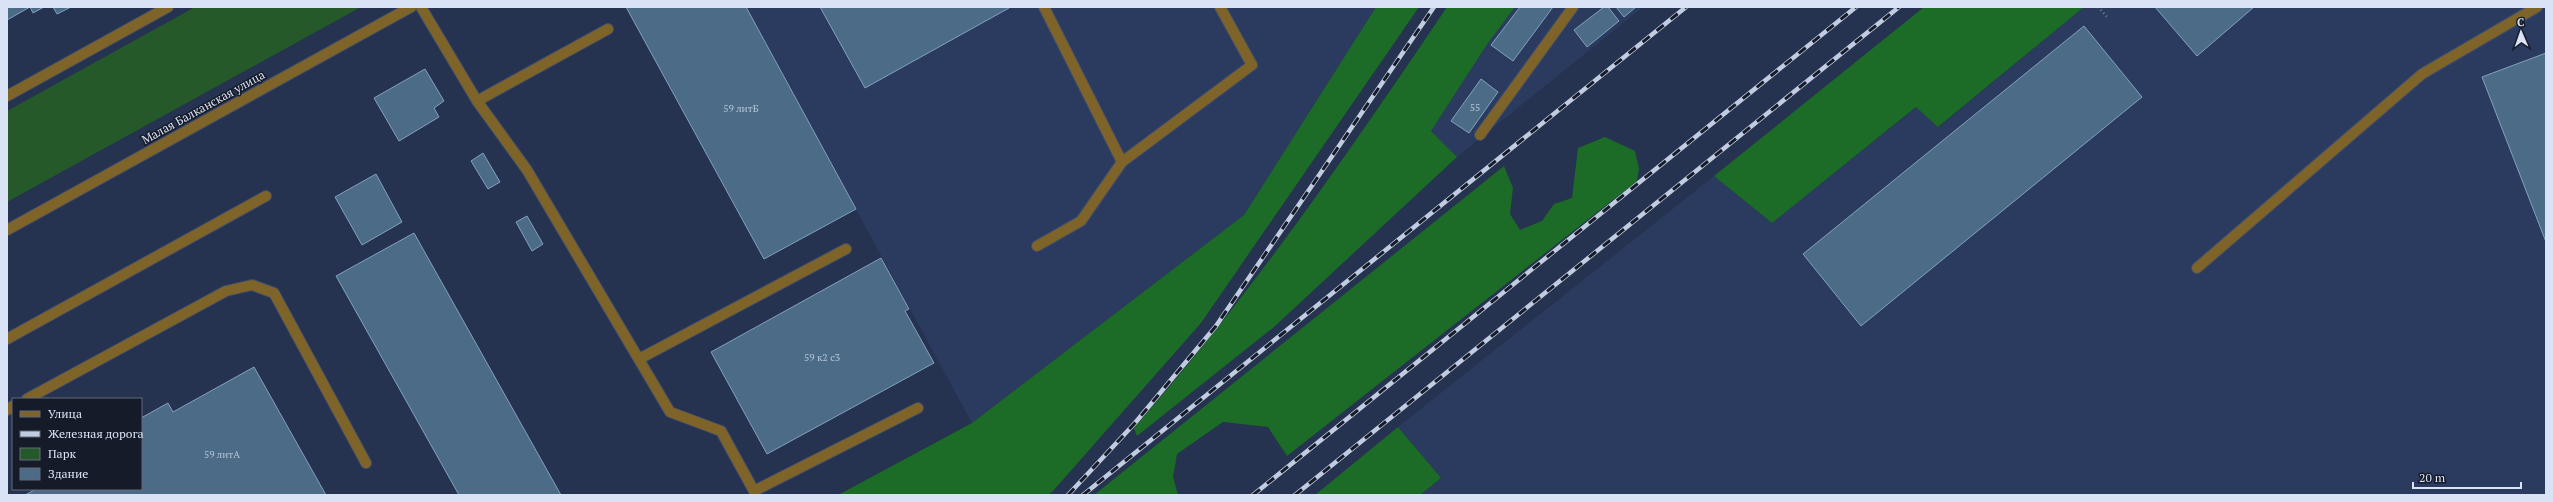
<svg xmlns="http://www.w3.org/2000/svg" width="2553" height="502" viewBox="0 0 2553 502" font-family="'PT Serif',serif">
  <style>
    .built { fill: #2b3b5f }
    .green { fill: #25592a }
    .forest { fill: #1c6b27 }
    .building { fill: #4c6b86; stroke: #81a2bf }
    .lines { fill: none; stroke-linecap: round; stroke-linejoin: round }
    .minor-casing { stroke: #424e6b; stroke-width: 12 }
    .path { stroke: #747f99; stroke-width: 2.5; stroke-dasharray: 1 3; stroke-linecap: butt }
    .minor { stroke: #7e6428; stroke-width: 10 }
    .rail-casing { stroke: #c2cce0; stroke-width: 4.5 }
    .rail { stroke: #151b28; stroke-width: 3; stroke-dasharray: 9; stroke-linecap: butt }
    .labels { text-anchor: middle; dominant-baseline: central; stroke-width: 3; stroke-linejoin: round; paint-order: stroke }
    .number-label { font-size: 10px; fill: #b6c5da }
    .street-label { font-size: 12px; fill: #dae3f6; stroke: #151b28 }
  </style>
  <rect width="100%" height="100%" fill="#253250"/>
  <!-- built -->
  <path class="built" d="M 746,7 L 1376,7 L 1244,215 L 972,423 Z
    M 1515,7 L 1643,7 L 1457,157 L 1431,131 L 1488,43 Z
    M 2084,7 L 2546,7 L 2546,495 L 1420,495 L 1441,478 L 1398,427 L 1714,176 L 1772,223 L 1917,107 L 1939,127 Z"/>
  <!-- green -->
  <path class="green" d="M 195,7 L 361,7 L 7,202 L 7,111 Z"/>
  <!-- forest -->
  <path class="forest" d="M 1376,7 L 1419,7 L 1201,323 L 1053,491 L 1048,495 L 838,495 L 972,423 L 1244,215 Z
    M 1447,7 L 1515,7 L 1488,43 L 1431,131 L 1457,157 L 1274,327 L 1137,436 L 1134,428 C 1250,296 1349,152 1447,7 Z
    M 1924,7 L 2084,7 L 1938,127 L 1916,107 L 1772,223 L 1714,176 Z
    M 1605,137 L 1635,151 L 1639,169 L 1637,181 L 1287,456 L 1268,427 L 1223,422 L 1177,454 L 1173,477 L 1178,495 L 1094,495 L 1504,166 L 1513,188 L 1510,214 L 1520,230 L 1542,221 L 1554,204 L 1572,198 L 1578,148 Z
    M 1398,427 L 1441,478 L 1420,495 L 1315,495 Z"/>
  <!-- building -->
  <path class="building" d="M 7,7 L 30,7 L 7,20 Z
    M 30,7 L 44,7 L 33,13 Z
    M 53,7 L 71,7 L 57,14 Z
    M 626,7 L 746,7 L 856,209 L 764,259 Z
    M 820,7 L 1009,7 L 1009,8 L 865,88 Z
    M 1520,7 L 1553,7 L 1513,61 L 1491,45 Z
    M 1604,7 L 1608,7 L 1619,21 L 1587,47 L 1574,30 Z
    M 1616,7 L 1636,7 L 1624,17 Z
    M 2155,7 L 2254,7 L 2197,56 Z
    M 2084,26 L 2142,97 L 1861,326 L 1803,254 Z
    M 2546,53 L 2546,242 L 2482,77 Z
    M 425,69 L 444,101 L 434,108 L 439,117 L 399,141 L 374,98 Z
    M 1481,79 L 1498,92 L 1469,133 L 1451,121 Z
    M 483,153 L 500,182 L 488,189 L 471,161 Z
    M 376,174 L 402,222 L 362,245 L 335,197 Z
    M 527,216 L 543,244 L 532,251 L 516,222 Z
    M 414,233 L 561,495 L 459,495 L 336,276 Z
    M 881,258 L 909,309 L 905,311 L 934,363 L 767,454 L 711,352 Z
    M 254,367 L 326,495 L 25,495 L 36,489 L 141,489 L 141,418 L 168,403 L 173,412 Z"/>
  <g class="lines">
    <!-- minor casing -->
    <g class="minor-casing">
      <path id="minor" d="M 421,7 L 477,101 L 527,170 L 670,412 L 721,431 L 754,491 L 918,408
        M 1044,7 L 1122,162
        M 7,96 L 168,7
        M 477,101 L 608,29
        M 1480,135 L 1573,7
        M 7,230 L 411,7
        M 1037,246 L 1081,221 L 1122,162 L 1252,65 L 1220,7
        M 2197,268 L 2422,74 L 2537,7
        M 7,339 L 266,196
        M 639,359 L 846,249
        M 27,399 L 226,291 L 252,285 L 274,293 L 366,463
        M 7,410 L 13,406"/>
    </g>
    <!-- path -->
    <path class="path" d="M 2098,7 L 2108,18"/>
    <!-- minor -->
    <use href="#minor" class="minor"/>
    <!-- rail casing -->
    <g class="rail-casing">
      <path id="rail" d="M 1068,495 L 1135,423 L 1216,326 L 1434,7
        M 1083,495 L 1686,7
        M 1253,495 L 1856,7
        M 1295,495 L 1899,7"/>
    </g>
    <!-- rail -->
    <use href="#rail" class="rail"/>
  </g>
  <g class="labels">
    <!-- number labels -->
    <g class="number-label">
      <text x="1475" y="107">55</text>
      <text x="741" y="108">59 литБ</text>
      <text x="822" y="357">59 к2 с3</text>
      <text x="222" y="454">59 литА</text>
    </g>
    <!-- street labels -->
    <g class="street-label">
      <text transform="translate(203 107) rotate(-29)">Малая Балканская улица</text>
    </g>
  </g>
  <!-- border -->
  <rect width="2553" height="502" fill="none" stroke="#dae3f6" stroke-width="16"/>
  <!-- legend -->
  <rect x="12" y="398" width="130" height="92" fill="#151b28" stroke="#646b7a"/>
  <rect x="20" y="411" width="20" height="6" fill="#7e6428" stroke="#646b7a"/>
  <text x="48" y="418" font-size="12" fill="#dae3f6">Улица</text>
  <rect x="20" y="431" width="20" height="6" fill="#c2cce0" stroke="#646b7a"/>
  <text x="48" y="438" font-size="12" fill="#dae3f6">Железная дорога</text>
  <rect x="20" y="448" width="20" height="12" fill="#25592a" stroke="#646b7a"/>
  <text x="48" y="458" font-size="12" fill="#dae3f6">Парк</text>
  <rect x="20" y="468" width="20" height="12" fill="#4c6b86" stroke="#646b7a"/>
  <text x="48" y="478" font-size="12" fill="#dae3f6">Здание</text>
  <!-- north arrow -->
  <g transform="translate(2521 32) rotate(358)" stroke="#151b28" stroke-width="3" paint-order="stroke">
  <path d="M0-3L7 15L0 10L-7 15Z" fill="#dae3f6"/>
  <text y="-6" font-size="11" font-weight="bold" text-anchor="middle" fill="#dae3f6">С</text>
  </g>
  <!-- scale -->
  <path d="M2413 482v6h108v-6" fill="none" stroke="#dae3f6" stroke-width="2"/>
  <text x="2419" y="482" font-size="12" fill="#dae3f6" stroke="#151b28" stroke-width="3" paint-order="stroke">20 m</text>
</svg>
